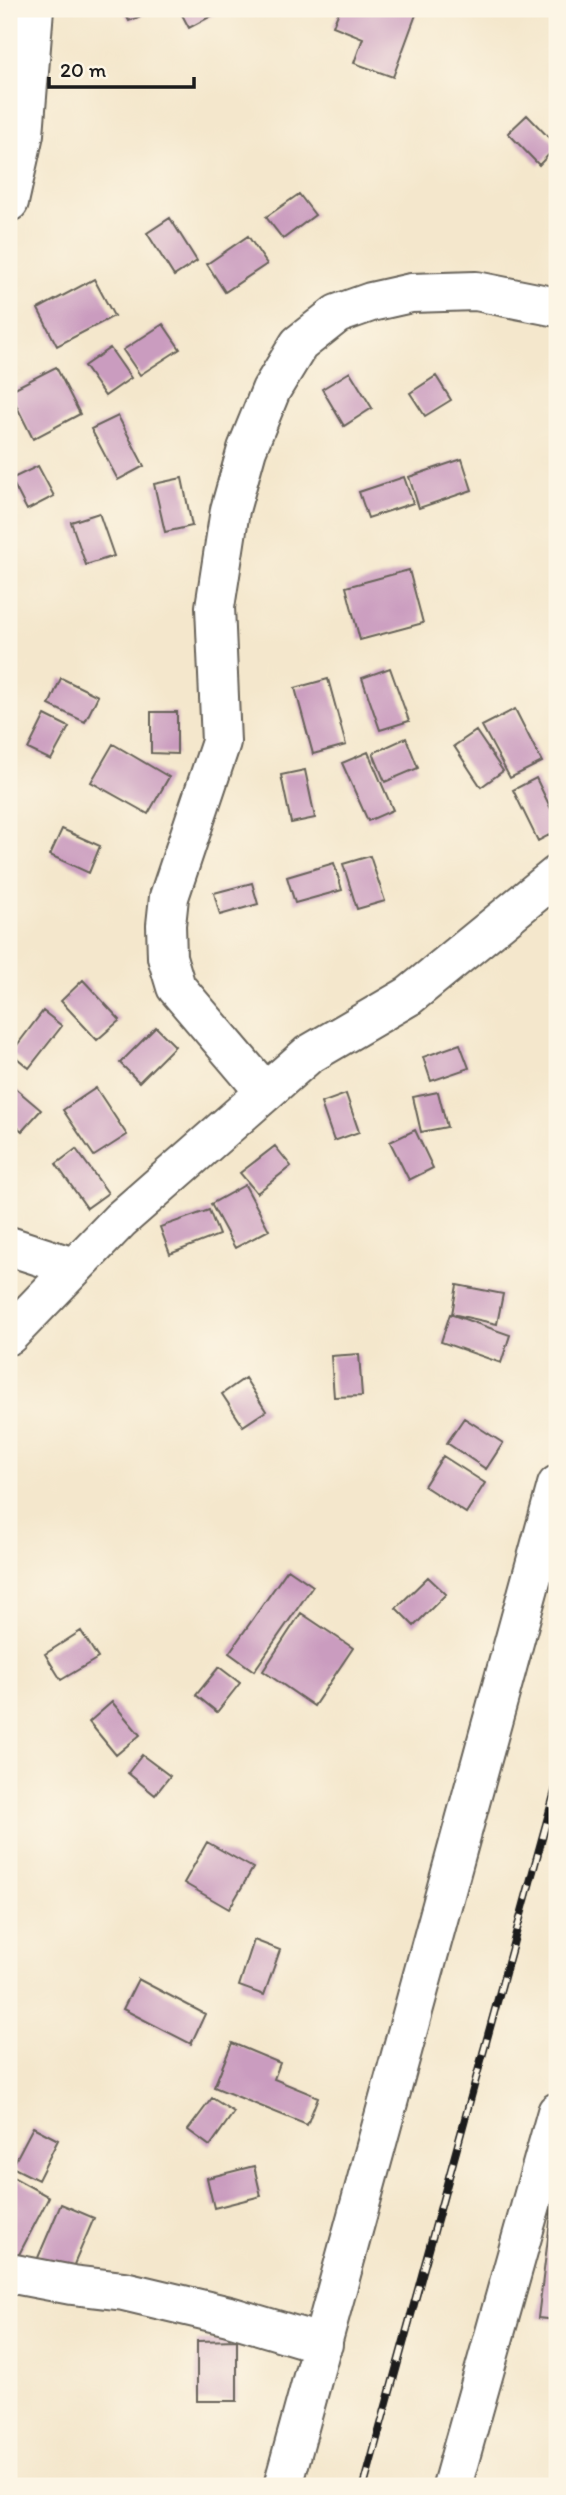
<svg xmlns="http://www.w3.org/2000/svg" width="566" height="2495" viewBox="0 0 566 2495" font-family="Itim,sans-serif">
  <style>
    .building { fill: #ca9cbf }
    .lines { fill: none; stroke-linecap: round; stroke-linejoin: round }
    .minor-casing { stroke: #68635a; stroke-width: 42 }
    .tertiary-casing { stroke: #68635a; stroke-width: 42 }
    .minor { stroke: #fff; stroke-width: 38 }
    .tertiary { stroke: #fff; stroke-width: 38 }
    .rail-casing { stroke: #1c1c1c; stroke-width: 8 }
    .rail { stroke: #fcf5e5; stroke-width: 5; stroke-dasharray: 16; stroke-linecap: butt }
  </style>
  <rect width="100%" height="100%" fill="#fcf5e5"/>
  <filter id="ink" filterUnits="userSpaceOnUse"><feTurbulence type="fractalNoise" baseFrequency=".0143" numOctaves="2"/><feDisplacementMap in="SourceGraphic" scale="14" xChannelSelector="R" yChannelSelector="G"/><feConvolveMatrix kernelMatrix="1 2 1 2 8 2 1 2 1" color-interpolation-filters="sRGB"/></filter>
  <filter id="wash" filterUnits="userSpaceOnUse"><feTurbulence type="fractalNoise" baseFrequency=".00686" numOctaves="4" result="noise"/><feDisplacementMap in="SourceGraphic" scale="28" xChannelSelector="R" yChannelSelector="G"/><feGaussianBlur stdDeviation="1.57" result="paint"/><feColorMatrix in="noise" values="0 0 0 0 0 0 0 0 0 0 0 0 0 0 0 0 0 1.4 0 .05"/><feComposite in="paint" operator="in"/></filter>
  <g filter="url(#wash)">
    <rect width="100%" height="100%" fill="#f4e7cc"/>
    <g id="blocks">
      <!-- building -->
      <path class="building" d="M 123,9 L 157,9 L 129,21 Z
        M 179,9 L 212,9 L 215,14 L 189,28 Z
        M 340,9 L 418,9 L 393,77 L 354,63 L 363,38 L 333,26 Z
        M 527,115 L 557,146 L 539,165 L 508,133 Z
        M 299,194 L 315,215 L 283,239 L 266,217 Z
        M 170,218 L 197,261 L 174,276 L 147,233 Z
        M 248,236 L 267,264 L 225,292 L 207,264 Z
        M 94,279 L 114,316 L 57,346 L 38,309 Z
        M 163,324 L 180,349 L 140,375 L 123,350 Z
        M 110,348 L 131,378 L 105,396 L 84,366 Z
        M 56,367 L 80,414 L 33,439 L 9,391 Z
        M 350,372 L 372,408 L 344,426 L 322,389 Z
        M 436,376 L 451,400 L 425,416 L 410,393 Z
        M 118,416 L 144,466 L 118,480 L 91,429 Z
        M 462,459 L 472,490 L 419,508 L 409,477 Z
        M 38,466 L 54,496 L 27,510 L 11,479 Z
        M 404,477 L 413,503 L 368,518 L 359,492 Z
        M 182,478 L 192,526 L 165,532 L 154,484 Z
        M 99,513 L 114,556 L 86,565 L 71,522 Z
        M 409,570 L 423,623 L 360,640 L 346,587 Z
        M 390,668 L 409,721 L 380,730 L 362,678 Z
        M 61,678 L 98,696 L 85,722 L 49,705 Z
        M 328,679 L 346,745 L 313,754 L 295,688 Z
        M 515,709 L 542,762 L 510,778 L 482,726 Z
        M 151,712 L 177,712 L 177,754 L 151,753 Z
        M 45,715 L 69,727 L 51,760 L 28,749 Z
        M 476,731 L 503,771 L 481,787 L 454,746 Z
        M 406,738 L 418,768 L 385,782 L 373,753 Z
        M 113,744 L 169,777 L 148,814 L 91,782 Z
        M 368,752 L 393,810 L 368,821 L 342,763 Z
        M 305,770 L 315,818 L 291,823 L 281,775 Z
        M 536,778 L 557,821 L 557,831 L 538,841 L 513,790 Z
        M 62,829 L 100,846 L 89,873 L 50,855 Z
        M 370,856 L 385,901 L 357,909 L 343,864 Z
        M 334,863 L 342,890 L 295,903 L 287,877 Z
        M 252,883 L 258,904 L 220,915 L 214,893 Z
        M 83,980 L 120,1020 L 97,1040 L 61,1001 Z
        M 43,1011 L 62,1026 L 29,1068 L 11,1053 Z
        M 156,1027 L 175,1046 L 139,1082 L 120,1063 Z
        M 460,1044 L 469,1068 L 431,1081 L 423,1057 Z
        M 9,1083 L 41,1110 L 22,1131 L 9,1120 Z
        M 96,1088 L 127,1135 L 94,1156 L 63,1110 Z
        M 438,1092 L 447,1127 L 421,1132 L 413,1097 Z
        M 346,1094 L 359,1132 L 334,1141 L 321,1103 Z
        M 415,1130 L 433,1168 L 409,1180 L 390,1142 Z
        M 275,1146 L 291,1166 L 257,1193 L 240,1173 Z
        M 76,1149 L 108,1193 L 87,1208 L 56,1164 Z
        M 245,1185 L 269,1230 L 235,1248 L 211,1204 Z
        M 209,1210 L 219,1235 L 170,1254 L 160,1227 Z
        M 457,1285 L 503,1294 L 497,1324 L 452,1314 Z
        M 450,1314 L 510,1335 L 501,1363 L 441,1342 Z
        M 359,1354 L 362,1396 L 334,1397 L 331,1356 Z
        M 245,1378 L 266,1411 L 243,1426 L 222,1394 Z
        M 464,1418 L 503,1443 L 486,1469 L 447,1443 Z
        M 443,1456 L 485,1483 L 466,1513 L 424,1486 Z
        M 288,1569 L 313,1586 L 254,1671 L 229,1653 Z
        M 428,1577 L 446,1594 L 414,1626 L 396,1608 Z
        M 301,1613 L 353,1648 L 314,1706 L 263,1671 Z
        M 81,1631 L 98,1658 L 61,1680 L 45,1654 Z
        M 219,1667 L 240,1683 L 217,1712 L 196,1695 Z
        M 112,1702 L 140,1735 L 116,1755 L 89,1722 Z
        M 142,1755 L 170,1776 L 155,1795 L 128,1773 Z
        M 207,1842 L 253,1868 L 229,1909 L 184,1883 Z
        M 254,1940 L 280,1950 L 264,1995 L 239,1986 Z
        M 138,1979 L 205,2014 L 191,2044 L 123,2009 Z
        M 232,2043 L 280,2063 L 274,2079 L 318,2097 L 307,2125 L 214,2087 Z
        M 212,2098 L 234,2112 L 210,2146 L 188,2130 Z
        M 33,2127 L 58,2140 L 38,2180 L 12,2167 Z
        M 254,2166 L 261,2196 L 214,2208 L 207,2178 Z
        M 556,2174 L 557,2175 L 557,2320 L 538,2318 Z
        M 9,2175 L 49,2197 L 13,2266 L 9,2263 Z
        M 61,2204 L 94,2218 L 67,2281 L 34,2267 Z
        M 237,2340 L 237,2401 L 197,2401 L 197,2341 Z"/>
    </g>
  </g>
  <g filter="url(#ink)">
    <use href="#blocks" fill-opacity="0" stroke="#68635a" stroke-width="2"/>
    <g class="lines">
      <!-- minor casing -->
      <g class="minor-casing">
        <path id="minor" d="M 9,202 L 24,134 L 34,9
          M 265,1092 L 176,987 L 167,957 L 166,925 L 169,897 L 221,742 L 215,607 L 230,510 L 247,449 L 271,390 L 299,344 L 337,314 L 371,302 L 411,293 L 476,291 L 557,307
          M 9,1246 L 73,1267
          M 9,1335 L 120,1220 L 308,1055 L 409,996 L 557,875
          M 9,2273 L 72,2285 L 124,2291 L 229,2316 L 323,2344
          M 452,2486 L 557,2112"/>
      </g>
      <!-- tertiary casing -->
      <g class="tertiary-casing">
        <path id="tertiary" d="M 283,2486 L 557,1485"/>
      </g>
      <!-- minor -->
      <use href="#minor" class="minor"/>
      <!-- tertiary -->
      <use href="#tertiary" class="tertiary"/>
      <!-- rail casing -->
      <g class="rail-casing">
        <path id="rail" d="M 364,2486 L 557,1784"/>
      </g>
      <!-- rail -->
      <use href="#rail" class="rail"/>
    </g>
  </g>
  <!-- margin -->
  <rect width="566" height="2495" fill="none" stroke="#fcf5e5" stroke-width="35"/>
  <!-- scale -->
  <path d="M49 77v10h145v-10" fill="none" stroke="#1c1c1c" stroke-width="3.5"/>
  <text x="60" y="77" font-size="21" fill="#1c1c1c" stroke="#fcf5e5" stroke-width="5" paint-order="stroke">20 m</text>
</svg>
